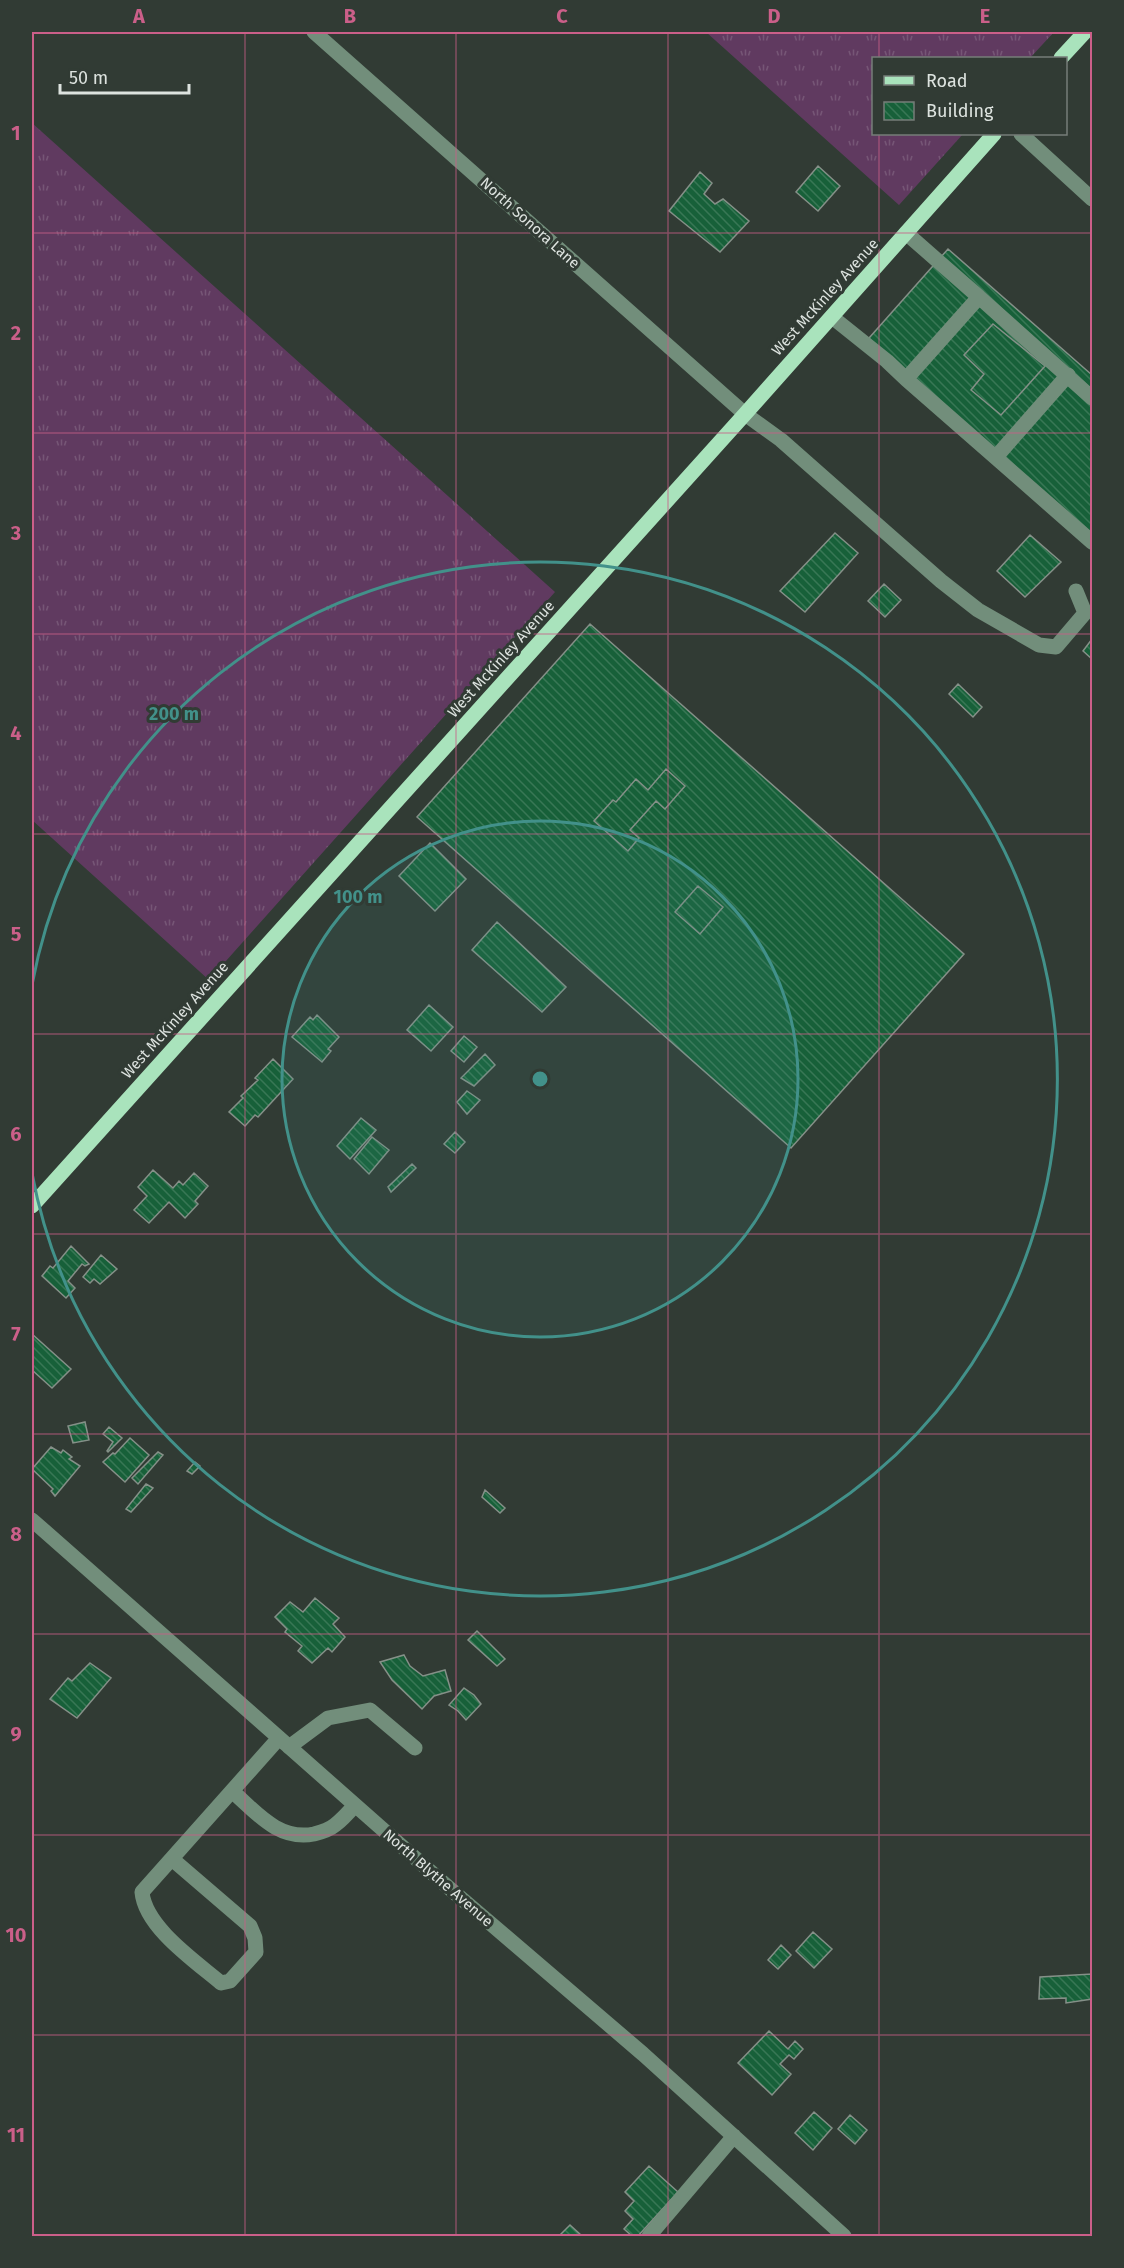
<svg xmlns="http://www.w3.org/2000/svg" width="1124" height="2268" viewBox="0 0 1124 2268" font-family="'Fira Sans',sans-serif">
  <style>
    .grass { fill: url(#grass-tufts) }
    .building { fill: url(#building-back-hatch); stroke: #859088; stroke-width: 1.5 }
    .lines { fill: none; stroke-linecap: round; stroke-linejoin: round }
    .minor { stroke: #728e7b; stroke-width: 15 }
    .major { stroke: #a9e3bc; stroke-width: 15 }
    .grid { fill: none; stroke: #cb5f89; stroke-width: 1.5; stroke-opacity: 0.55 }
    .ring { fill: none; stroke: #42918a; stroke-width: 3 }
    .labels { text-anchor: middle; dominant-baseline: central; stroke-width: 6; stroke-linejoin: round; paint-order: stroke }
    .street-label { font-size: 15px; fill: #dde3df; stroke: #313b34 }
    .centre { fill: #42918a; stroke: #313b34; stroke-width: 3 }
    .ring-label { font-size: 18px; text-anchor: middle; font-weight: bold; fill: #42918a; stroke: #313b34; stroke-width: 6; stroke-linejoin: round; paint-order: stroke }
    .neatline { fill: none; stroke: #cb5f89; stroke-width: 2 }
    .grid-label { font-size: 20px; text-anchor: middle; font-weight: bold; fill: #cb5f89 }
  </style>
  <defs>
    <pattern id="grass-tufts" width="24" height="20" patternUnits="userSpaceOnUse" patternTransform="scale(1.5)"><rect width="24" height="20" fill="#603a60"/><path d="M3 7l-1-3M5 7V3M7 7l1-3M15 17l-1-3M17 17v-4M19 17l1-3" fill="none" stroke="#765676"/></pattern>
    <pattern id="building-back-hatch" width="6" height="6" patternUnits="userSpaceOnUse" patternTransform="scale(1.5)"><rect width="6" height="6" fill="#176039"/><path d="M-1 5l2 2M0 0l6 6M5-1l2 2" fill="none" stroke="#387755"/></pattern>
  </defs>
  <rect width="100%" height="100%" fill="#313b34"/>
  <!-- grass -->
  <path class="grass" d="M 706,32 L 1054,32 L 1030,58 L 874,58 L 874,134 L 963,134 L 899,205 Z
    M 32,123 L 555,592 L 209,980 L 32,820 Z"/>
  <!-- building -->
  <path class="building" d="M 818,166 L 840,186 L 818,211 L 796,192 Z
    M 700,172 L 712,183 L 704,194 L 715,204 L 723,199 L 749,221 L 720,252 L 669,211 Z
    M 948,249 L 1092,375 L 1092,548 L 862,346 Z
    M 993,324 L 1045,366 L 1001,415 L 971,390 L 984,374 L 964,355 Z
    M 835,533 L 858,553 L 805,612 L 780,591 Z
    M 1030,535 L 1061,562 L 1025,597 L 997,571 Z
    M 884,584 L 901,600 L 885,617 L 868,601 Z
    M 590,624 L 964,954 L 791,1148 L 417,817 Z
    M 1092,639 L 1092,659 L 1083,651 Z
    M 958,684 L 982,707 L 973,717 L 949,694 Z
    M 666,769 L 685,786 L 665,809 L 656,801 L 630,830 L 639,838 L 628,851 L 594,821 L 613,800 L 616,802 L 636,779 L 648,790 Z
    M 430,843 L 466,879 L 435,911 L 399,876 Z
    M 698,886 L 723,907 L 700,934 L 675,912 Z
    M 497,922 L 566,987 L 542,1012 L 472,950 Z
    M 429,1005 L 453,1027 L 431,1051 L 407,1030 Z
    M 317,1015 L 339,1037 L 328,1049 L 331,1051 L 322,1062 L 292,1037 L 310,1017 L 313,1020 Z
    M 464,1036 L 477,1047 L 464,1062 L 451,1051 Z
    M 485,1054 L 495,1065 L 474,1086 L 461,1078 Z
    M 273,1059 L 293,1079 L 258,1117 L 255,1115 L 245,1126 L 229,1112 L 243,1098 L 241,1096 L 258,1080 L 255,1078 Z
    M 467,1091 L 480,1100 L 467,1114 L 457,1102 Z
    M 361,1118 L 376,1130 L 350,1159 L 337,1146 Z
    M 455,1132 L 465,1142 L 455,1153 L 444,1144 Z
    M 372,1137 L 389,1150 L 369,1174 L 354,1159 Z
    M 412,1164 L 416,1168 L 391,1192 L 388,1187 Z
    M 153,1170 L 173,1188 L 179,1181 L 183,1185 L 194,1173 L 208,1186 L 195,1201 L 198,1204 L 185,1218 L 169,1202 L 149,1223 L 134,1210 L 147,1196 L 138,1187 Z
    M 71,1246 L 89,1264 L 85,1266 L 82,1264 L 68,1281 L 75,1288 L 66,1298 L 42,1276 L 50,1266 L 53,1268 Z
    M 101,1255 L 117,1269 L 100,1284 L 94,1279 L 90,1283 L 83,1277 Z
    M 32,1334 L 71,1369 L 52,1388 L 32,1370 Z
    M 85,1422 L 89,1440 L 73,1443 L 68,1426 Z
    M 109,1427 L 122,1438 L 108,1452 L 107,1451 L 113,1442 L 103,1434 Z
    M 130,1438 L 149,1455 L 125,1482 L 103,1462 L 113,1453 L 115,1454 Z
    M 51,1447 L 61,1453 L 63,1450 L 72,1457 L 69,1459 L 80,1466 L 55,1496 L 51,1491 L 53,1489 L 32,1469 Z
    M 158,1452 L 163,1455 L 138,1484 L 132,1478 Z
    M 195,1462 L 200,1466 L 192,1474 L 187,1471 Z
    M 146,1484 L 153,1488 L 131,1512 L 126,1509 Z
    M 485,1490 L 505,1508 L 500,1513 L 482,1497 Z
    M 315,1598 L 339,1618 L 333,1624 L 345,1637 L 332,1652 L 328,1648 L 312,1663 L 298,1651 L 302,1646 L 285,1632 L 287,1629 L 275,1617 L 290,1602 L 303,1612 Z
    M 477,1631 L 505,1659 L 497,1666 L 468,1640 Z
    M 404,1655 L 410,1666 L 423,1676 L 445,1670 L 451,1691 L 434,1696 L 422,1709 L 392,1680 L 380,1662 Z
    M 90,1663 L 111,1678 L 77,1718 L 50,1699 L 68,1678 L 72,1681 Z
    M 464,1688 L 474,1695 L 481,1704 L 466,1720 L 458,1711 L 449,1705 Z
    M 813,1932 L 832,1949 L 814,1968 L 796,1951 Z
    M 781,1945 L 791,1955 L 778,1969 L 768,1960 Z
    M 1092,1974 L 1092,1999 L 1066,2003 L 1066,1998 L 1039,1999 L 1040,1977 Z
    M 769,2031 L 788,2049 L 795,2041 L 803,2049 L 794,2059 L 789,2055 L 780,2064 L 791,2074 L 772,2095 L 738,2063 Z
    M 814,2112 L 832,2128 L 813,2150 L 795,2133 Z
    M 850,2115 L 867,2130 L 855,2144 L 838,2129 Z
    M 649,2166 L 678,2192 L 638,2236 L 632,2236 L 624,2229 L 633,2219 L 625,2211 L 634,2201 L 625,2192 Z
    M 570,2225 L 582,2236 L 559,2236 Z"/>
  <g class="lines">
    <!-- minor -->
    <path class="minor" d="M 314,32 L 745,414 L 781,440 L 941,581 L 978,610 L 1039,645 L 1056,647 L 1085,613 L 1076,591
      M 1021,134 L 1092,199
      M 979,297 L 1092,398
      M 832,317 L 887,361 L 906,379 L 979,297 L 906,233
      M 906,379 L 1092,542
      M 996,457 L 1068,375
      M 32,1520 L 448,1887 L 643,2054 L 844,2236
      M 289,1747 L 328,1718 L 370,1710 L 415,1748
      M 232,1791 C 256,1812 278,1841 314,1834 C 322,1832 329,1830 335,1825 C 343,1819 349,1812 355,1805
      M 172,1859 L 250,1926 L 255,1938 L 256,1952 L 230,1981 L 221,1983 C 195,1961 145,1927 142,1892 L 279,1738
      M 649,2236 L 734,2136"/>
    <!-- major -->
    <path class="major" d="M 1061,58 L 1085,32
      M 32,1206 L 745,414 L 994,134"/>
  </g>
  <!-- grid -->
  <path class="grid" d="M 245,32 L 245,2236M 456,32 L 456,2236M 668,32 L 668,2236M 879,32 L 879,58M 879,134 L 879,2236M 32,233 L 1092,233M 32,433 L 1092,433M 32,634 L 1092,634M 32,834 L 1092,834M 32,1034 L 1092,1034M 32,1234 L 1092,1234M 32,1434 L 1092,1434M 32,1634 L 1092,1634M 32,1835 L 1092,1835M 32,2035 L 1092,2035"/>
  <!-- distance rings -->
  <circle cx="540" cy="1079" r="258" fill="#42918a" fill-opacity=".12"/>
  <g class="ring">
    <circle cx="540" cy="1079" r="258"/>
    <path d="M32 985A517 517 0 1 1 32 1173"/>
  </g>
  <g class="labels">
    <!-- street labels -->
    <g class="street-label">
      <text transform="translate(530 223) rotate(42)">North Sonora Lane</text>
      <text transform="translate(825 297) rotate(-48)">West McKinley Avenue</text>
      <text transform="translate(501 659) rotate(-48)">West McKinley Avenue</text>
      <text transform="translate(175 1020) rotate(-48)">West McKinley Avenue</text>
      <text transform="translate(438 1878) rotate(41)">North Blythe Avenue</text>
    </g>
  </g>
  <circle cx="540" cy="1079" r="9" class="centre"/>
  <g class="ring-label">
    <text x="174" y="720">200 m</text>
    <text x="358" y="903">100 m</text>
  </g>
  <!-- border -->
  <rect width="1124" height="2268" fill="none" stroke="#313b34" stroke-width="66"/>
  <!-- legend -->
  <rect x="872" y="57" width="195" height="78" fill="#313b34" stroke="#767e78" stroke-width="1.5"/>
  <rect x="884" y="76" width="30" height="9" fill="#a9e3bc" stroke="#767e78" stroke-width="1.5"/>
  <text x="926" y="87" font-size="18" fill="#dde3df">Road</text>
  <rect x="884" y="102" width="30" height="18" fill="url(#building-back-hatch)" stroke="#767e78" stroke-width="1.5"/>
  <text x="926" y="117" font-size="18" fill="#dde3df">Building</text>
  <!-- scale -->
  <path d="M60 84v9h129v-9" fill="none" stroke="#dde3df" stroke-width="3"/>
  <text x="69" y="84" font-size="18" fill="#dde3df" stroke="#313b34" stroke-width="4.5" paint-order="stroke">50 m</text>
  <rect x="33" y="33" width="1058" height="2202" class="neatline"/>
  <g class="grid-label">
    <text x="139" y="23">A</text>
    <text x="350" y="23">B</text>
    <text x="562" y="23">C</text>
    <text x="774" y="23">D</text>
    <text x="985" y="23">E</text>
    <text x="16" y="140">1</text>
    <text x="16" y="340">2</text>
    <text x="16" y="540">3</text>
    <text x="16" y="740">4</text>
    <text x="16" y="941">5</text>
    <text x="16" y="1141">6</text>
    <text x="16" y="1341">7</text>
    <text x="16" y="1541">8</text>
    <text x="16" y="1741">9</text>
    <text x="16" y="1942">10</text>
    <text x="16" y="2142">11</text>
  </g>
</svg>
